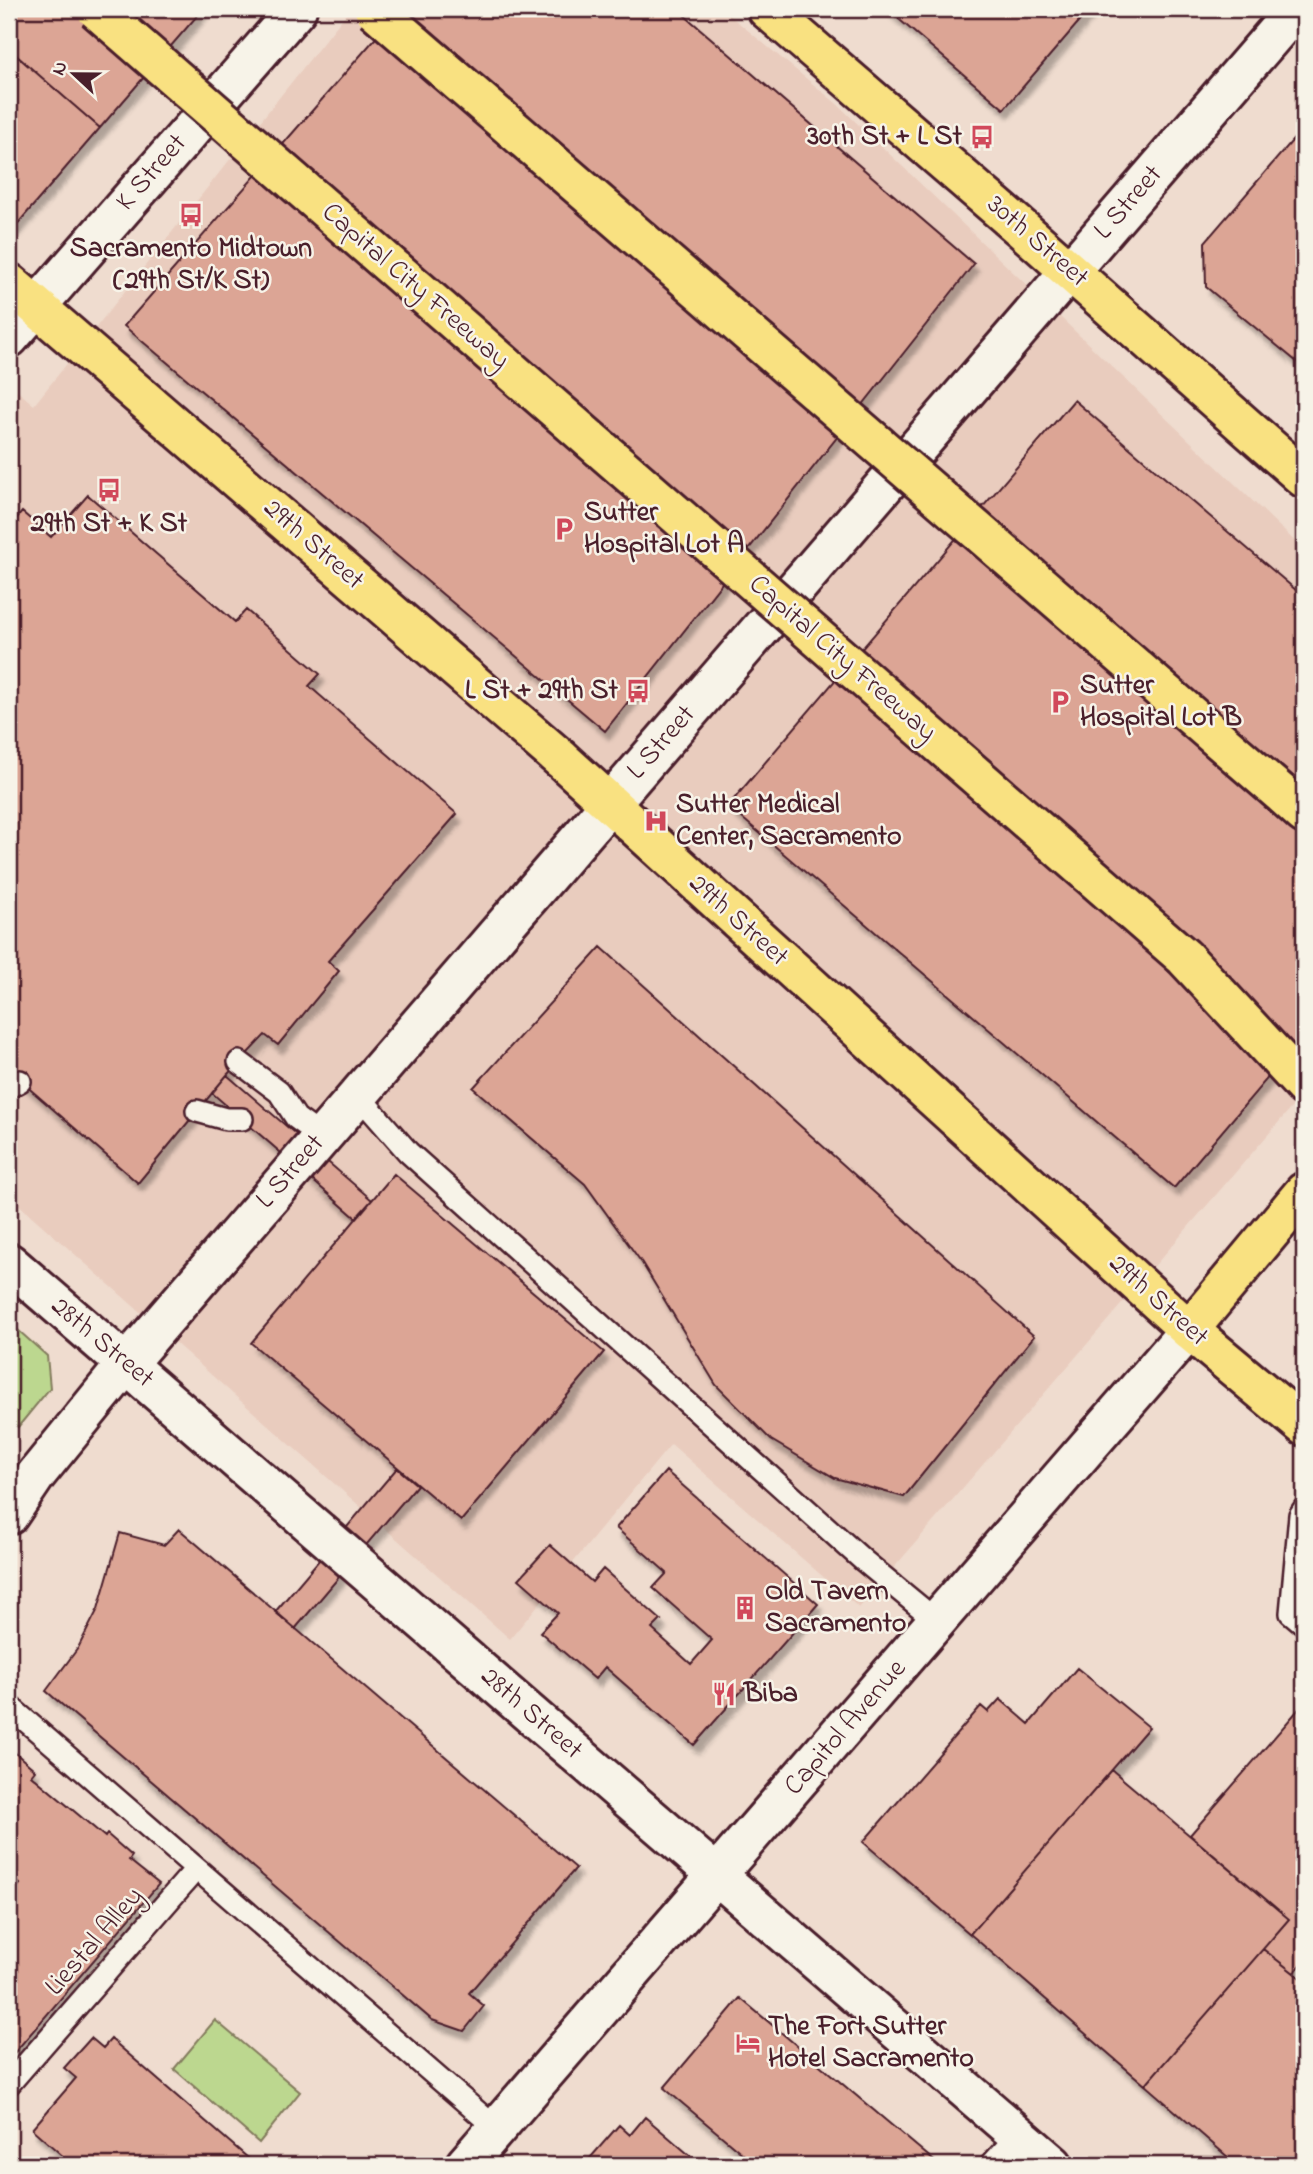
<svg xmlns="http://www.w3.org/2000/svg" width="1313" height="2174" viewBox="0 0 1313 2174" font-family="'Indie Flower',sans-serif">
  <style>
    .built { fill: #e9ccbe }
    .green { fill: #bcd78f; stroke: #837b5d; stroke-width: 2 }
    .building { fill: #dca595; stroke: #4a1f2b; stroke-width: 2; filter: url(#shadow) }
    .lines { fill: none; stroke-linecap: round; stroke-linejoin: round }
    .service-casing { stroke: #4a1f2b; stroke-width: 26 }
    .minor-casing { stroke: #4a1f2b; stroke-width: 44 }
    .tertiary-casing { stroke: #4a1f2b; stroke-width: 44 }
    .secondary-casing { stroke: #4a1f2b; stroke-width: 44 }
    .primary-casing { stroke: #4a1f2b; stroke-width: 44 }
    .motorway-casing { stroke: #4a1f2b; stroke-width: 44 }
    .service { stroke: #f7f3e8; stroke-width: 21 }
    .minor { stroke: #f7f3e8; stroke-width: 38 }
    .tertiary { stroke: #f7f3e8; stroke-width: 38 }
    .secondary { stroke: #f7f3e8; stroke-width: 38 }
    .primary { stroke: #f9e181; stroke-width: 38 }
    .motorway { stroke: #f9e181; stroke-width: 38 }
    .motorway-bridge-casing { stroke: #4a1f2b; stroke-width: 44; stroke-linecap: butt }
    .motorway-bridge { stroke: #f9e181; stroke-width: 38 }
    .labels { text-anchor: middle; dominant-baseline: central; stroke-width: 5; stroke-linejoin: round; paint-order: stroke }
    .poi-label { font-size: 28px; font-weight: bold; fill: #4a1f2b; stroke: #f7f3e8; text-anchor: start }
    .street-label { font-size: 28px; fill: #4a1f2b; stroke: #f7f3e8 }
  </style>
  <defs>
    <filter id="shadow"><feDropShadow dx="4.5" dy="8" stdDeviation="2" flood-color="#0004"/></filter>
  </defs>
  <rect width="100%" height="100%" fill="#efdccf"/>
  <filter id="ink" filterUnits="userSpaceOnUse"><feTurbulence type="fractalNoise" baseFrequency=".0143" numOctaves="2"/><feDisplacementMap in="SourceGraphic" scale="14" xChannelSelector="R" yChannelSelector="G"/><feConvolveMatrix kernelMatrix="1 2 1 2 8 2 1 2 1" color-interpolation-filters="sRGB"/></filter>
  <g filter="url(#ink)">
    <!-- built -->
    <path class="built" d="M 350,9 L 722,9 L 836,103 L 1304,550 L 1304,1093 L 859,1608 L 671,1444 L 510,1639 L 9,1196 L 9,384 L 34,405 Z"/>
    <!-- green -->
    <path class="green" d="M 9,1322 L 47,1356 L 50,1388 L 18,1427 L 9,1420 Z
      M 215,2020 L 300,2092 L 259,2143 L 174,2069 Z"/>
    <!-- building -->
    <path class="building" d="M 9,9 L 203,9 L 100,128 L 9,49 Z
      M 401,9 L 677,9 L 974,264 L 605,731 L 124,326 Z
      M 887,9 L 1090,9 L 1004,109 Z
      M 9,49 L 100,128 L 14,228 L 9,223 Z
      M 1304,127 L 1304,353 L 1297,362 L 1206,287 L 1205,242 Z
      M 1074,400 L 1304,597 L 1304,1035 L 1174,1188 L 728,806 Z
      M 88,495 L 235,622 L 246,610 L 320,674 L 309,686 L 457,814 L 328,961 L 339,971 L 278,1045 L 265,1035 L 227,1075 L 138,1183 L 9,1071 L 9,527 L 22,512 L 51,537 Z
      M 601,947 L 1034,1336 L 904,1497 L 835,1478 L 771,1440 L 716,1385 L 642,1263 L 585,1184 L 473,1088 Z
      M 227,1075 L 372,1200 L 356,1218 L 212,1093 Z
      M 394,1174 L 604,1352 L 461,1521 L 251,1343 Z
      M 397,1468 L 417,1485 L 295,1629 L 275,1612 Z
      M 666,1471 L 818,1604 L 694,1745 L 605,1667 L 595,1679 L 540,1632 L 558,1613 L 519,1579 L 550,1545 L 592,1582 L 603,1569 L 661,1620 L 652,1629 L 691,1664 L 712,1640 L 653,1588 L 667,1573 L 616,1528 Z
      M 179,1529 L 576,1868 L 469,1993 L 484,2006 L 464,2031 L 432,2020 L 46,1691 L 78,1648 L 98,1609 L 120,1533 L 164,1545 Z
      M 1077,1668 L 1149,1727 L 970,1934 L 863,1842 L 981,1706 L 988,1712 L 1000,1699 L 1029,1724 Z
      M 1304,1703 L 1304,1850 L 1295,1860 L 1304,1868 L 1304,1961 L 1294,1973 L 1263,1949 L 1289,1919 L 1190,1835 Z
      M 13,1751 L 35,1770 L 31,1775 L 105,1837 L 107,1834 L 132,1856 L 129,1860 L 159,1884 L 9,2059 L 9,1897 L 20,1884 L 9,1874 L 9,1755 Z
      M 1112,1770 L 1289,1919 L 1145,2085 L 970,1934 Z
      M 1263,1949 L 1304,1981 L 1304,2165 L 1237,2165 L 1145,2085 Z
      M 740,1998 L 939,2165 L 756,2165 L 664,2088 Z
      M 91,2038 L 103,2048 L 111,2039 L 256,2165 L 73,2165 L 32,2129 L 76,2078 L 64,2068 Z
      M 645,2117 L 701,2165 L 584,2165 L 619,2125 L 630,2135 Z"/>
    <g class="lines">
      <!-- service casing -->
      <g class="service-casing">
        <path id="service" d="M 239,1062 L 279,1092 L 296,1118 L 322,1137
          M 9,1087 L 20,1081
          M 358,1095 L 408,1152 L 864,1561 L 938,1622
          M 197,1111 L 226,1119 L 242,1119
          M 1304,1509 L 1300,1515 L 1291,1613 L 1304,1624
          M 9,1706 L 497,2129
          M 9,2084 L 196,1869
          M 991,2165 L 1018,2135"/>
      </g>
      <!-- minor casing -->
      <g class="minor-casing">
        <path id="minor" d="M 9,338 L 297,9
          M 9,1263 C 356,1564 705,1865 1053,2165"/>
      </g>
      <!-- tertiary casing -->
      <g class="tertiary-casing">
        <path id="tertiary" d="M 465,2165 L 1189,1330"/>
      </g>
      <!-- secondary casing -->
      <g class="secondary-casing">
        <path id="secondary" d="M 9,1515 L 36,1475 L 127,1363 L 1296,9"/>
      </g>
      <!-- primary casing -->
      <g class="primary-casing">
        <path id="primary" d="M 767,9 L 1021,228 L 1304,478
          M 9,283 L 562,760 L 1189,1330 L 1304,1426
          M 1189,1330 L 1304,1192"/>
      </g>
      <!-- motorway casing -->
      <g class="motorway-casing">
        <path id="motorway" d="M 1283,795 L 1304,814
          M 1184,957 L 1304,1086"/>
      </g>
      <!-- service -->
      <use href="#service" class="service"/>
      <!-- minor -->
      <use href="#minor" class="minor"/>
      <!-- tertiary -->
      <use href="#tertiary" class="tertiary"/>
      <!-- secondary -->
      <use href="#secondary" class="secondary"/>
      <!-- primary -->
      <use href="#primary" class="primary"/>
      <!-- motorway -->
      <use href="#motorway" class="motorway"/>
      <!-- motorway-bridge casing -->
      <g class="motorway-bridge-casing">
        <path id="motorway-bridge" d="M 96,9 L 1184,957
          M 374,9 L 1283,795"/>
      </g>
      <!-- motorway-bridge -->
      <use href="#motorway-bridge" class="motorway-bridge"/>
    </g>
  </g>
  <!-- icons -->
  <defs>
    <g id="bus-bare" transform="scale(1.89)"><path d="M-5-6H5V4H4V6H2V4H-2V6H-4V4H-5ZM-3.5-4V0h7V-4ZM-3.5 1.2v1.5H-2V1.2ZM2 1.2v1.5H3.5V1.2Z" fill="#d1495b" stroke="#f7f3e8" stroke-width="2.5" paint-order="stroke"/></g>
    <g id="parking-bare" transform="scale(1.89)"><path d="M-3.5-5.5H1a3.5 3.5 0 0 1 0 7H-1V5.5H-3.5ZM-1-3.4V-.6H.8a1.4 1.4 0 0 0 0-2.8Z" fill="#d1495b" stroke="#f7f3e8" stroke-width="2.5" paint-order="stroke"/></g>
    <g id="hospital-bare" transform="scale(1.89)"><path d="M-5-5h3v3.5h4V-5h3V5h-3V1.5h-4V5h-3Z" fill="#d1495b" stroke="#f7f3e8" stroke-width="2.5" paint-order="stroke"/></g>
    <g id="building-bare" transform="scale(1.89)"><path d="M-4-6H4V6H1V3H-1V6H-4ZM-2.5-4.3h1.7v1.8h-1.7ZM.8-4.3h1.7v1.8H.8ZM-2.5-1h1.7V.8h-1.7ZM.8-1h1.7V.8H.8Z" fill="#d1495b" stroke="#f7f3e8" stroke-width="2.5" paint-order="stroke"/></g>
    <g id="restaurant-bare" transform="scale(1.89)"><path d="M-5-6h1v4h1v-4h1v4h1v-4h1v5L-1.5 .5V6h-2V.5L-5-1ZM5-6V6H3V1.5H1.5Q1.5-4 5-6Z" fill="#d1495b" stroke="#f7f3e8" stroke-width="2.5" paint-order="stroke"/></g>
    <g id="hotel-bare" transform="scale(1.89)"><path d="M-6-4.5h1.5V1H6V5H4.5V3h-9V5H-6ZM-4 0a1.8 1.8 0 1 1 3.6 0ZM.5 0V-2.5h3Q6-2.5 6 0Z" fill="#d1495b" stroke="#f7f3e8" stroke-width="2.5" paint-order="stroke"/></g>
  </defs>
  <g fill-rule="evenodd">
    <use href="#bus-bare" x="982" y="137"/>
    <use href="#bus-bare" x="191" y="215"/>
    <use href="#bus-bare" x="109" y="490"/>
    <use href="#parking-bare" x="564" y="529"/>
    <use href="#bus-bare" x="638" y="691"/>
    <use href="#parking-bare" x="1060" y="702"/>
    <use href="#hospital-bare" x="656" y="821"/>
    <use href="#building-bare" x="745" y="1608"/>
    <use href="#restaurant-bare" x="724" y="1694"/>
    <use href="#hotel-bare" x="748" y="2043"/>
  </g>
  <g class="labels">
    <!-- poi labels -->
    <g class="poi-label">
      <text x="962" y="137" text-anchor="end">30th St + L St</text>
      <text x="191" y="249" text-anchor="middle">Sacramento Midtown<tspan x="191" dy="32">(29th St/K St)</tspan></text>
      <text x="584" y="513">Sutter<tspan x="584" dy="32">Hospital Lot A</tspan></text>
      <text x="109" y="524" text-anchor="middle">29th St + K St</text>
      <text x="1080" y="686">Sutter<tspan x="1080" dy="32">Hospital Lot B</tspan></text>
      <text x="618" y="691" text-anchor="end">L St + 29th St</text>
      <text x="676" y="805">Sutter Medical<tspan x="676" dy="32">Center, Sacramento</tspan></text>
      <text x="765" y="1592">Old Tavern<tspan x="765" dy="32">Sacramento</tspan></text>
      <text x="744" y="1694">Biba</text>
      <text x="768" y="2027">The Fort Sutter<tspan x="768" dy="32">Hotel Sacramento</tspan></text>
    </g>
    <!-- street labels -->
    <g class="street-label">
      <text transform="translate(152 173) rotate(-49)">K Street</text>
      <text transform="translate(1129 203) rotate(-49)">L Street</text>
      <text transform="translate(1037 242) rotate(41)">30th Street</text>
      <text transform="translate(415 287) rotate(41)">Capital City Freeway</text>
      <text transform="translate(313 545) rotate(41)">29th Street</text>
      <text transform="translate(842 659) rotate(41)">Capital City Freeway</text>
      <text transform="translate(662 743) rotate(-49)">L Street</text>
      <text transform="translate(738 921) rotate(42)">29th Street</text>
      <text transform="translate(291 1172) rotate(-49)">L Street</text>
      <text transform="translate(1158 1301) rotate(42)">29th Street</text>
      <text transform="translate(102 1343) rotate(40)">28th Street</text>
      <text transform="translate(531 1714) rotate(41)">28th Street</text>
      <text transform="translate(846 1728) rotate(-49)">Capitol Avenue</text>
      <text transform="translate(95 1942) rotate(-49)">Liestal Alley</text>
    </g>
  </g>
  <!-- margin -->
  <rect width="1313" height="2174" fill="none" stroke="#f7f3e8" stroke-width="35"/>
  <rect x="18" y="18" width="1278" height="2139" fill="none" stroke="#4a1f2b" stroke-width="2.5" filter="url(#ink)"/>
  <!-- north arrow -->
  <g transform="translate(74 74) rotate(292)" stroke="#f7f3e8" stroke-width="5" paint-order="stroke">
  <path d="M0-5L12 26L0 18L-12 26Z" fill="#4a1f2b"/>
  <text y="-10" font-size="19" font-weight="bold" text-anchor="middle" fill="#4a1f2b">N</text>
  </g>
</svg>
